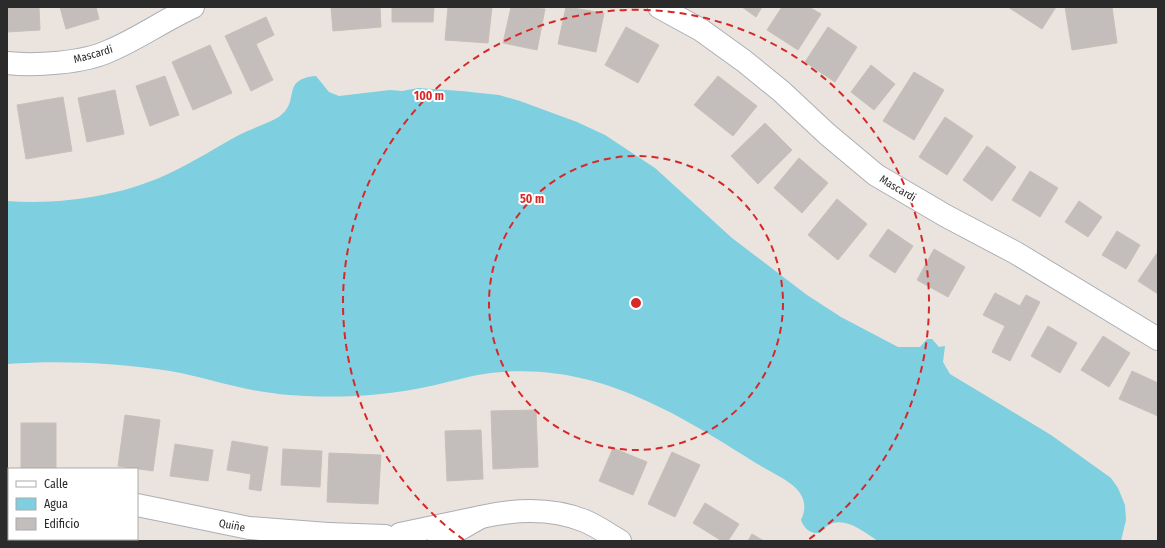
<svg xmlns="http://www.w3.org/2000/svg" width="1165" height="548" viewBox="0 0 1165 548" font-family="'Fira Sans Condensed',sans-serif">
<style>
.water{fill:#7ecfe0}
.building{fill:#c3bebb;stroke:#c6c0b8}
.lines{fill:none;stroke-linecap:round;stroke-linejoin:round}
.minor-casing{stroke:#abaeb5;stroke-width:24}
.minor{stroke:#fff;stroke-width:22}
.ring{fill:none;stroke:#d62828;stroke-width:2;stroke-dasharray:7 5}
.labels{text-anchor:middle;stroke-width:4;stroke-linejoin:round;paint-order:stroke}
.street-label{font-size:11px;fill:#2b2b2b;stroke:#fff}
.centre{fill:#d62828;stroke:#fff;stroke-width:2}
.ring-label{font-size:12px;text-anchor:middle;font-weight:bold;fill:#d62828;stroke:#fff;stroke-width:4;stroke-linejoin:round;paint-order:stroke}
</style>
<rect width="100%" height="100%" fill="#ebe4de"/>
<path class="water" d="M316,76L329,92L339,96L390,90L402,91L418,88L461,91L499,95L520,101L577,122L605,135L655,168L732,238L807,295L841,317L898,347H920L927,339H932L939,347L945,346L943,362L950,374L1051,435L1111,478L1118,488L1125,505L1126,520L1121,541H878C860,529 837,510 820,533C811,534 804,529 801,520C815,490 782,479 761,466C681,416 601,364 502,372C478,373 454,381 431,386C390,395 347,398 306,396C295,395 283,395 272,393C237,389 204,377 170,371C116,363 62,360 7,364V201C62,205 123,196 172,172C195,161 217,147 239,135C250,129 270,123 280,116C301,101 280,79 316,76Z"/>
<g class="building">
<path d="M7,7H39L40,30L7,32Z"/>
<path d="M60,7H96L99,19L66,29Z"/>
<path d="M331,7H380L381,27L333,31Z"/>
<path d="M392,7H434L433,22H392Z"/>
<path d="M448,7H492L488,43L445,40Z"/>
<path d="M511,7L545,9L537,50L503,43Z"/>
<path d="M566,7L604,13L596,52L558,44Z"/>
<path d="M742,7H762L756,17Z"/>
<path d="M782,7H809L821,14L798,50L767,30Z"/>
<path d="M1008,7H1056L1042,29Z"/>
<path d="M1065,7H1112L1117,43L1072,50Z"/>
<path d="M266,17L274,35L256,44L273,80L251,91L225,36Z"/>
<path d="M626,27L659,45L638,83L605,65Z"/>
<path d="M828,27L857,47L835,82L805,62Z"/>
<path d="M210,45L232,93L193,110L172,62Z"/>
<path d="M871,65L895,84L874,110L851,92Z"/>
<path d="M914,72L944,90L914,140L883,121Z"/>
<path d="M165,76L179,115L150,126L136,86Z"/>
<path d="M718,76L757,106L733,136L694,105Z"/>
<path d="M115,90L124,134L87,142L78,98Z"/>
<path d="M63,97L72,151L26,159L17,105Z"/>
<path d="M945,117L973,136L947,175L919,157Z"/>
<path d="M765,123L792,150L758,184L731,156Z"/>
<path d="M987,146L1016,167L992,201L963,180Z"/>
<path d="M799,158L828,183L802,213L774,188Z"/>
<path d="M1030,171L1058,188L1040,217L1012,200Z"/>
<path d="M837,199L867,224L838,260L808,235Z"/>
<path d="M1079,201L1102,217L1088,237L1065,222Z"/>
<path d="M888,229L913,246L895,273L869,256Z"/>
<path d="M1117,231L1140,245L1126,269L1102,255Z"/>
<path d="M934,249L965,267L948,297L917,280Z"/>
<path d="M1157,253L1158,254V294L1138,281Z"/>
<path d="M995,293L1020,306L1026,295L1040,302L1010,361L992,352L1005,326L983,315Z"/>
<path d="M1048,326L1077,343L1060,373L1031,356Z"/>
<path d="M1103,336L1130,353L1109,387L1081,370Z"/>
<path d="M1132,371L1158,383V416L1119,399Z"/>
<path d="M536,410L538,467L493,469L491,411Z"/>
<path d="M125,415L160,420L153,471L118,466Z"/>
<rect x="21" y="423" width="35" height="46"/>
<path d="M481,430L483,479L447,481L445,431Z"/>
<path d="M232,441L268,447L261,491L249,489L251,474L227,470Z"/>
<path d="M175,444L213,450L208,481L170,476Z"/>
<path d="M613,448L647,462L633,495L599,481Z"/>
<path d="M283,449L322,451L320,487L281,485Z"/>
<path d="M672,452L700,465L675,517L648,504Z"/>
<path d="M329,453L381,455L378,504L327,502Z"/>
<path d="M705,503L739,524L728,541H722L693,523Z"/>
<path d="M752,534L764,541H748Z"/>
<path d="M56,539H65L86,541H55Z"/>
</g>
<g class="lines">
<g class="minor-casing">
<g id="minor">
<path d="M659,7L701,30L744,61L781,91L827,134L876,175L946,216L1016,253L1158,339"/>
<path d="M7,63C35,66 84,63 109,51C138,39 164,20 193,7"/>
<path d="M7,503L9,502"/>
<path d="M137,505L249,528L328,534"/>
<path d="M481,517C516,509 551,507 585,521C597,526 608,534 620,541"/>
<path d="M400,534L481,517L439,541"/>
<path d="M345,541L328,534L385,536"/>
</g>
</g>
<use href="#minor" class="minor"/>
</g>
<g class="ring">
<circle cx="636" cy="303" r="147"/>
<path d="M464 540A293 293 0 1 1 808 540"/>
</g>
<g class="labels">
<g class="street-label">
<text transform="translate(93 54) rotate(-16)" y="4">Mascardi</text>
<text transform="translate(898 188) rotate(31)" y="4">Mascardi</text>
<text transform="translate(232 525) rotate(11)" y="4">Quiñe</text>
</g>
</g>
<circle cx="636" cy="303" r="6" class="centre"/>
<g class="ring-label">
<text x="429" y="100">100 m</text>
<text x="532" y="203">50 m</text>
</g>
<rect width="1165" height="548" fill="none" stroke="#2b2b2b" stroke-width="16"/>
<rect x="8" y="468" width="130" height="72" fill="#ffffff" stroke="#aaaaaa"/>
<rect x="16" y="481" width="20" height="6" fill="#ffffff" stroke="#aaaaaa"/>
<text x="44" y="488" font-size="12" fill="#2b2b2b">Calle</text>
<rect x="16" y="498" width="20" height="12" fill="#7ecfe0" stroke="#aaaaaa"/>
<text x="44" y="508" font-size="12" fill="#2b2b2b">Agua</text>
<rect x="16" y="518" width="20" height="12" fill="#c3bebb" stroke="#aaaaaa"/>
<text x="44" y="528" font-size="12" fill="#2b2b2b">Edificio</text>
</svg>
